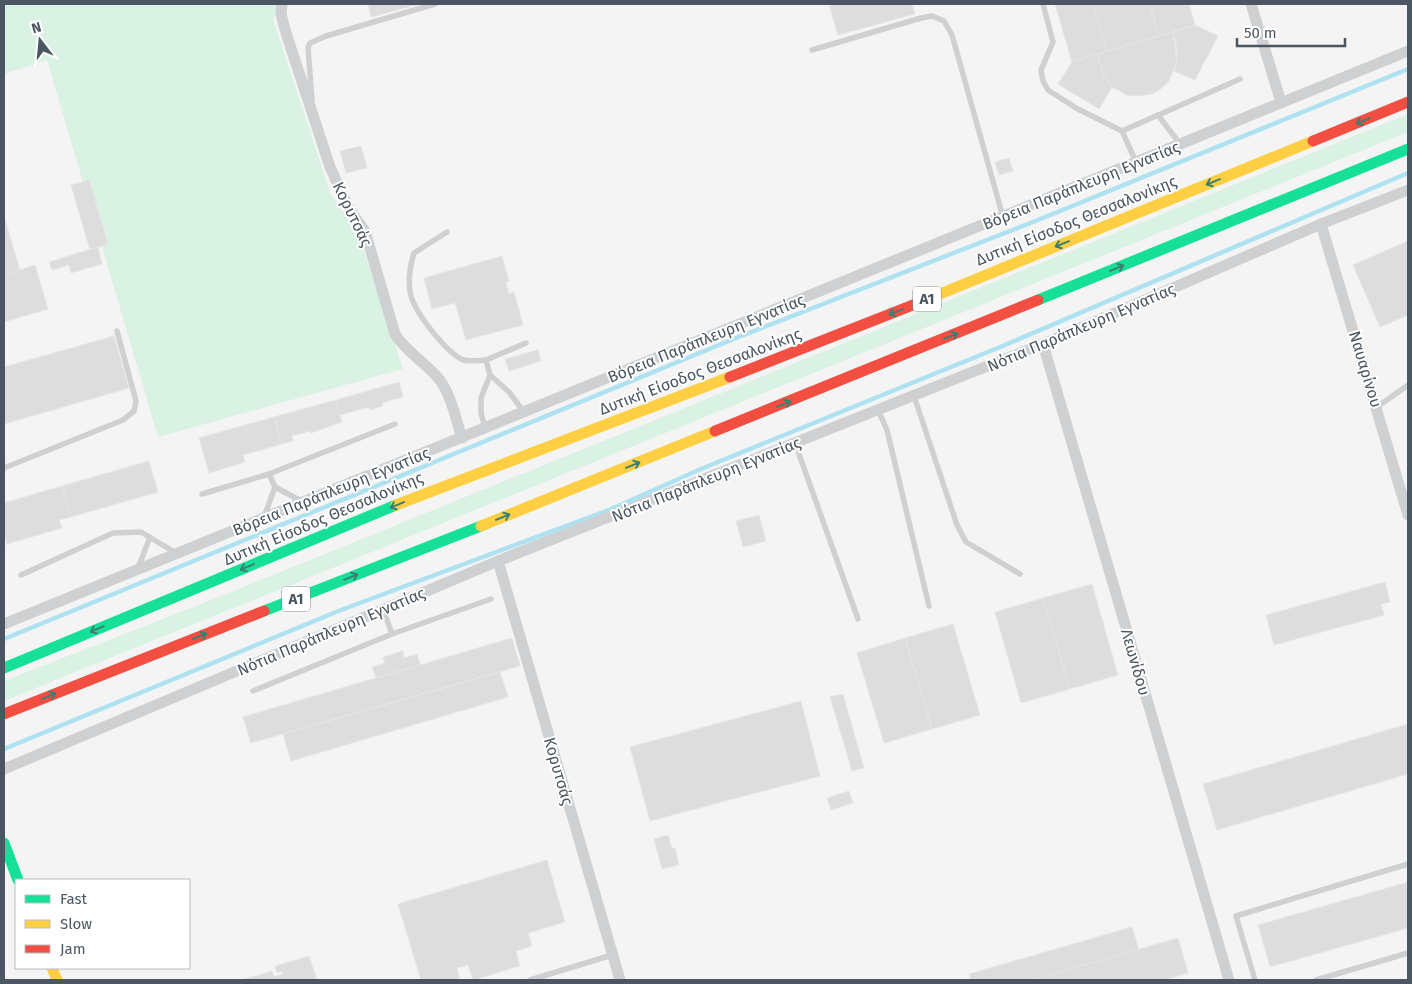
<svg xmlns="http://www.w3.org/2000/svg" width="1412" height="984" viewBox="0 0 1412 984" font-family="'Fira Sans',sans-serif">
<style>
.green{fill:#d9f2e3}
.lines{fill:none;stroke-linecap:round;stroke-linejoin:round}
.stream{stroke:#aee2f0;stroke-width:4.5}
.building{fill:#ddddde;stroke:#e5e6e7}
.lane{stroke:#ced0d2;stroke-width:5.5}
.street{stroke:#ced0d2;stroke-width:11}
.fast{stroke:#16e098;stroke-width:11}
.slow{stroke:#ffcf43;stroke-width:11}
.jam{stroke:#f24e42;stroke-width:11}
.oneway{stroke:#3a7f72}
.labels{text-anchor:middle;stroke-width:4;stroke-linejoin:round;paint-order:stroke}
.shield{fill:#fff;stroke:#808990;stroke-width:1}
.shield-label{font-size:15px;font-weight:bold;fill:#4a5661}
.street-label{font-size:16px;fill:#4a5661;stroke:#fff}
</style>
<rect width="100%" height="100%" fill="#f4f4f4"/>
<g class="green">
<path d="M4,4H279L273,19L331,195L359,236L403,369L158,437L47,60L4,74Z"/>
<path d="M1408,114V132L4,701V681L224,595Z"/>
</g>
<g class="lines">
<g class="stream">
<path d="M4,639L736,338L1038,220L1408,69"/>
<path d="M4,749L341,610L609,510L701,469L1005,345L1408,173"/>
</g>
</g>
<g class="building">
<path d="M368,4H420L371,17Z"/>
<path d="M829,4H912L915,14L838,35Z"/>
<path d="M1055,4H1093L1107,51L1072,62Z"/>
<path d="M1093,4H1150L1159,36L1107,51Z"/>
<path d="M1150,4H1189L1195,25L1159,36Z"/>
<path d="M1195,25L1218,36L1195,80L1174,71L1177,61V49L1173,32Z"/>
<path d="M1173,32L1177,61L1169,81L1162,88L1152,94L1137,96L1127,95L1112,87L1104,76L1097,54Z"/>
<path d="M1097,54L1104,76L1112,87L1099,109L1058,84L1072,62Z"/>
<path d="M361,146L367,168L346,173L340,151Z"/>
<path d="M1009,158L1013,171L999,175L995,162Z"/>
<path d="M89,180L108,244L90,250L71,185Z"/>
<path d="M4,216L10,237L4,239Z"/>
<path d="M10,237L20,270L4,275V239Z"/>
<path d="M1408,241V315L1380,327L1353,265Z"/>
<path d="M98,247L102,264L71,273L69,265L52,270L49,262Z"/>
<path d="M502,256L509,281L506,282L509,294L514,292L523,325L466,340L455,303L432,309L424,278Z"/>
<path d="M35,265L48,309L4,322V275Z"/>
<path d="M114,336L129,388L4,424V367Z"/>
<path d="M538,350L541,361L509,371L505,359Z"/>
<path d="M399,382L403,397L382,403L383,406L370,410L369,407L340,415L336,400Z"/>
<path d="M336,400L342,422L311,433L310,431L292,436L293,441L282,444L274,417Z"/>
<path d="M274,417L282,444L243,455L245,462L209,473L199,438Z"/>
<path d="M149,461L158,492L71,517L62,486Z"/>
<path d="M62,486L71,517L59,520L62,528L7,544L4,534V503Z"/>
<path d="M759,515L766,541L743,547L736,521Z"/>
<path d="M1385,582L1390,602L1381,604L1384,615L1274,645L1266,615Z"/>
<path d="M1092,584L1118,675L1070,689L1043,598Z"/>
<path d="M1043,598L1070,689L1021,703L995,612Z"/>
<path d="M953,624L980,715L932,729L905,638Z"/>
<path d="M512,638L520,666L251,743L243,717Z"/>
<path d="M905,638L932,729L884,743L857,653Z"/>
<path d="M403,651L404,658L417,654L420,665L376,678L372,667L385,663L383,657Z"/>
<path d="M500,672L508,697L291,761L283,734Z"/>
<path d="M843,694L864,768L852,771L830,697Z"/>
<path d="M801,701L820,776L650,821L630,747Z"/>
<path d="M1408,724V774L1217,830L1203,784Z"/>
<path d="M849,791L853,803L831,810L827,798Z"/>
<path d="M668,835L672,849L675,848L679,865L662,869L654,839Z"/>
<path d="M547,860L565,922L528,933L532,946L516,951L520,966L473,980L468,965L457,968L460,980H421L398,904Z"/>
<path d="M1408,882V928L1270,967L1258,925Z"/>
<path d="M1132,927L1139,950L1032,980H971L969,974Z"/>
<path d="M1178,938L1188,973L1164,980H1032Z"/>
<path d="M309,956L317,980H242L272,971L274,977L283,974L282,971L277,973L275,966Z"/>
</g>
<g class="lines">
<g class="lane">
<path d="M1043,4L1053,42L1041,70L1043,81L1048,90L1076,108L1122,131L1136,162"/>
<path d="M812,50L921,18L932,16L944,21L952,35L1003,217"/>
<path d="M312,100L308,48L310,43L326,36L435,4"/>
<path d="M1158,115L1180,144"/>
<path d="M1122,131L1240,79"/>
<path d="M447,232L414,253C410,266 408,278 410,291C412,310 446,352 463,360C470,362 480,360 486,360L490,375L481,398V413L485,428"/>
<path d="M486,360L526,343"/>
<path d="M490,375L509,392L524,412"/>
<path d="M914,396L957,525L966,542L1020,574"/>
<path d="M1377,407L1408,385"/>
<path d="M878,410L887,430L929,606"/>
<path d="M795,443L858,619"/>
<path d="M4,468L123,420L134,411L136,401L117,331"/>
<path d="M275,487L269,474L395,424"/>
<path d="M202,494L269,474"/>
<path d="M264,517L275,487L303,502"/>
<path d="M138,568L150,537"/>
<path d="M21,575L113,533L141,532L176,553"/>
<path d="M383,609L392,634"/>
<path d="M253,691L392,634L491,599"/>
<path d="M530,980L612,955"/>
<path d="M1255,980L1236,916L1408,864"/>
<path d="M1316,980L1408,953"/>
</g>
<g class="street">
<path d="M282,4L281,14L286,33L330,167L349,209L365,231L395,334C405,351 426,363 439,379C451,394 456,420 462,438"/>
<path d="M1251,4L1281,102"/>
<path d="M1321,224L1408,515"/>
<path d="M1043,344L1229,980"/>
<path d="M498,561L620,980"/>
<path d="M4,624L1408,51"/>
<path d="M4,769L498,561L1043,344L1321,224L1408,190"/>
</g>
<g class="fast">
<path d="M1038,300L1408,149"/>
<path d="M264,611L481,526"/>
<path d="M4,668L396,505"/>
<path d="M4,843L18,880"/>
</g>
<g class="slow">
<path d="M918,303L1313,141"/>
<path d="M396,505L730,377"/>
<path d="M481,526L715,431"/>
<path d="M52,968L57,980"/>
</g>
<g class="jam">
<path d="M1313,141L1408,102"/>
<path d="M730,377L918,303"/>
<path d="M715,431L1038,300"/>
<path d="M4,714L264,611"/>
</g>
</g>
<defs><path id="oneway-shaft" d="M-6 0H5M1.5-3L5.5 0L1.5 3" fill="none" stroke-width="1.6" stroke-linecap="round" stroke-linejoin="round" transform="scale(1.25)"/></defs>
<g class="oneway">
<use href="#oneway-shaft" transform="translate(1363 121) rotate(158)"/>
<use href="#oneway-shaft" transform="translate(1213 182) rotate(158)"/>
<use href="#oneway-shaft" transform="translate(1062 244) rotate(158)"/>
<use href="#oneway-shaft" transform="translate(1117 268) rotate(-22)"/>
<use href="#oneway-shaft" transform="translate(896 312) rotate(158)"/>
<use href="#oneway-shaft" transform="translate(951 336) rotate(-22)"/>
<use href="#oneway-shaft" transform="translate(784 404) rotate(-22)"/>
<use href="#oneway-shaft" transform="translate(633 465) rotate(-22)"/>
<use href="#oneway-shaft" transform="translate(397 505) rotate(157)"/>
<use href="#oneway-shaft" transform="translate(503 517) rotate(-22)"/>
<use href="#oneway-shaft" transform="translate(247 567) rotate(157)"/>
<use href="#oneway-shaft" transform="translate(351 577) rotate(-22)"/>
<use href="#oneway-shaft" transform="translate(97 629) rotate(157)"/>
<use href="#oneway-shaft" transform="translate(200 636) rotate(-22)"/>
<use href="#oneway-shaft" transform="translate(49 696) rotate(-22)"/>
</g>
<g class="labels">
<g class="shield">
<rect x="913" y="286.5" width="28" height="25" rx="4"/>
<rect x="282" y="586.5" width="28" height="25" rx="4"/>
</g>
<g class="shield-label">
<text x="927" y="304">Α1</text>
<text x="296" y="604">Α1</text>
</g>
<g class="street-label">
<text transform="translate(1081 185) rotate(-22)" y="6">Βόρεια Παράπλευρη Εγνατίας</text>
<text transform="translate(353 214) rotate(64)" y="6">Κορυτσάς</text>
<text transform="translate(1076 220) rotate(-22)" y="6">Δυτική Είσοδος Θεσσαλονίκης</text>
<text transform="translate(1081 327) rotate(-23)" y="6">Νότια Παράπλευρη Εγνατίας</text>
<text transform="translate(706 338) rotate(-22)" y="6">Βόρεια Παράπλευρη Εγνατίας</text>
<text transform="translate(1366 369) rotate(73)" y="6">Ναυαρίνου</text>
<text transform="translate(700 371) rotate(-21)" y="6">Δυτική Είσοδος Θεσσαλονίκης</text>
<text transform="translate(706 479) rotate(-22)" y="6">Νότια Παράπλευρη Εγνατίας</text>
<text transform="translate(331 491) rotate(-22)" y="6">Βόρεια Παράπλευρη Εγνατίας</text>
<text transform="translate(323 518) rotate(-23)" y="6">Δυτική Είσοδος Θεσσαλονίκης</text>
<text transform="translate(331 631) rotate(-23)" y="6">Νότια Παράπλευρη Εγνατίας</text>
<text transform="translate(1136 662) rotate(74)" y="6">Λεωνίδου</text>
<text transform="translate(559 771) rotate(74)" y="6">Κορυτσάς</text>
</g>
</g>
<rect width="1412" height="984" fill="none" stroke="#4a5661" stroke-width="10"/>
<rect x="15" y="879" width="175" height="90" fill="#ffffff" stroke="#b7bbc0"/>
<rect x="25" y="895" width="25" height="8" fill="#16e098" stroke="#b7bbc0"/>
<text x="60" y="904" font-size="15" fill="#4a5661">Fast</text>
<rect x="25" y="920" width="25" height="8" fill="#ffcf43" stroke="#b7bbc0"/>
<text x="60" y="929" font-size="15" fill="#4a5661">Slow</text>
<rect x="25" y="945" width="25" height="8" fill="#f24e42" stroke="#b7bbc0"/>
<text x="60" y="954" font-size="15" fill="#4a5661">Jam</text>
<g transform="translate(40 40) rotate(344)" stroke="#ffffff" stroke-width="4" paint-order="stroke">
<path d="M0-4L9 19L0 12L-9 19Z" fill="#4a5661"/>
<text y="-8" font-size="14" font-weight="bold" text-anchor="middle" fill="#4a5661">N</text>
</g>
<path d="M1237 38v8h108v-8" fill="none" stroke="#4a5661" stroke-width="2.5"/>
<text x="1244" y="38" font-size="15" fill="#4a5661" stroke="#ffffff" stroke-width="4" paint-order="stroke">50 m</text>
</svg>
